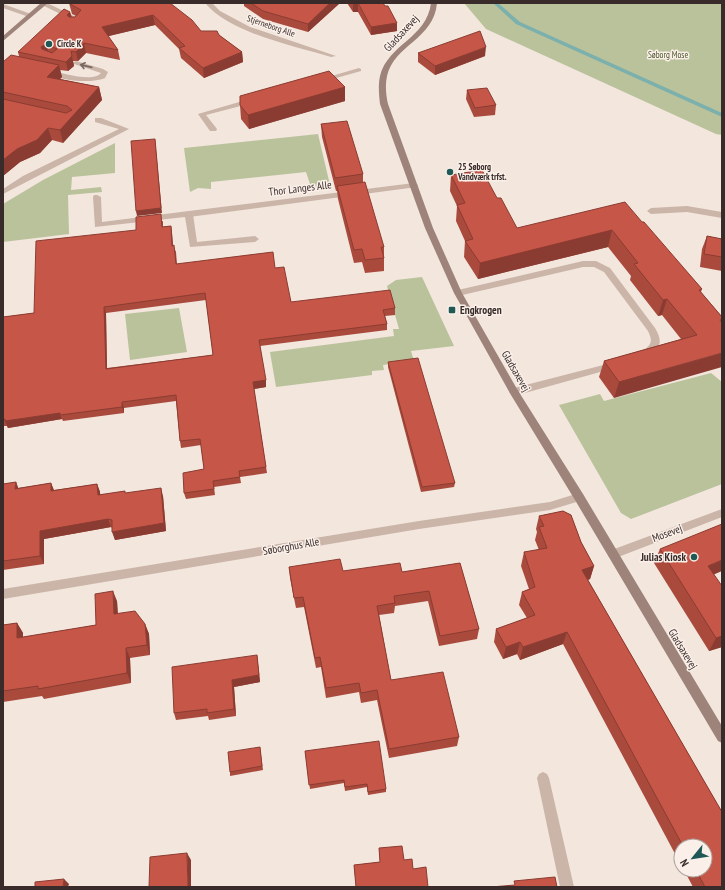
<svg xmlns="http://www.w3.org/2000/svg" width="725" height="890" viewBox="0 0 725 890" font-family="'PT Sans Narrow',sans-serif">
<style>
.green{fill:#bac29c}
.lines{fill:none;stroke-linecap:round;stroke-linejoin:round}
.stream{fill:#7bb0ac;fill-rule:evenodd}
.lane{fill:#cbb4a8;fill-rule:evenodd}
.street{fill:#cbb4a8;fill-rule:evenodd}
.secondary{fill:#9e837a;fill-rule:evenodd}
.wall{fill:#aa4a3d;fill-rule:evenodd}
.shaded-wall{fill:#8b3c32}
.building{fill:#c65647;stroke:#8b3c32;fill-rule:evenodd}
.oneway{stroke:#7a6962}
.poi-dot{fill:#1e5956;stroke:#faf0e9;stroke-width:1.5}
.labels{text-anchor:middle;stroke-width:3;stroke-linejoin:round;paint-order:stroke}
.far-street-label{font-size:9px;fill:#382b29;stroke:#faf0e9}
.far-poi-label{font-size:9px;font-weight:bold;fill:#382b29;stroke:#faf0e9;text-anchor:start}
.far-park-label{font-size:9px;fill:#4c562c;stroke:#faf0e9}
.street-label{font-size:11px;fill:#382b29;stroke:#faf0e9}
.poi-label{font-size:11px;font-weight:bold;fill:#382b29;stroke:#faf0e9;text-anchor:start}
</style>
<rect width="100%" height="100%" fill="#f2e6dd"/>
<g class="green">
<path d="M464,3H722V135L716,134L486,29Z"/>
<path d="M318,134L330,185L311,187L306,172L211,182V189L198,188L190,192L184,148Z"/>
<path d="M115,143V173L72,177L71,190L101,187L102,192L68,195L69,234L3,242V204L43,180Z"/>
<path d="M422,277L454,346L411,351L414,361L383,365L384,370L372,371V375L276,387L270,352L394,336L393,329H399L387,286L396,280Z"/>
<path d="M179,308L187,352L130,360L125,314Z"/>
<path d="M711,373L722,382V484L631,519L621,513L559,405L600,394L604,401Z"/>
</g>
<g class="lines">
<path class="stream" d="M493,3H498L520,22L722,113V117L516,24Z"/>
<g class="lane">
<path d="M41,3H47L82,20L76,26H72L71,25L75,21L42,5Z"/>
<path d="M76,61L103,69L108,72L105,78C91,84 58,81 47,72L50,70C62,73 93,83 101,73L74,64L73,63Z"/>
<path d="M359,68L361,69V71L322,82L318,80Z"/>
<path d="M253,98L257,100L256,102L206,115L217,129L216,131H210L198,114Z"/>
<path d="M95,118H101L129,129L3,194V189L23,176L119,129L95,122Z"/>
<path d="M94,195H97L101,197L102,222L189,211L193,214L197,242L255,236L259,239L255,242L190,247L185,217L95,227L93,197Z"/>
<path d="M583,261H596L610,268L655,328C663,342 661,347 648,357H642L640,355C648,344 655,346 648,331L604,272L594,267H583L458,296L454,293L458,290Z"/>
<path d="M615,362L618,363L620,365L618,367L514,396L509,392L514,388Z"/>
<path d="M543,772L547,774L549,778L574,887H560L537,778L539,774Z"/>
</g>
<g class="street">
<path d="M205,3H212L220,11L250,27L336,56L331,57C294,46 230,33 205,3Z"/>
<path d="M3,4L31,14L32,15L29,17L3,8Z"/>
<path d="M414,183L418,185L417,187L189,217L185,214L189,211Z"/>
<path d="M687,206L722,212V218L687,212L651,214L647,211L651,208Z"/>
<path d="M579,493L583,494L584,497L583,500L550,510L419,529L3,599V589L419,521L550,502Z"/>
<path d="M722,509V517L613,559L609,557L608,554L609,551Z"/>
</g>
<g class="secondary">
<path d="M41,3H48L3,41V36Z"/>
<path d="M431,3H437C434,39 394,45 387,76C385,85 386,95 388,104L433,228L462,293L517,389L583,494L722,726V743L718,741L575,500L511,395L454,293L425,228L380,104C379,95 378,85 380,76C388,44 427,38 431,3Z"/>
</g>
</g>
<g class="wall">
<path d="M69,3H170L201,31L219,35L242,52L243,62L204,78L181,58L179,49L155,25L108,36L118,50L120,60L86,53L78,61H73L74,66L68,71L60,70L62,77L60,79L99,87L102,100L63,143L52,140L40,153L20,162L3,176V62L19,56L18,52L70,12L72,17H75L76,16L72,14Z"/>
<path d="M244,3H340L308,32L263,19L244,6Z"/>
<path d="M347,3H383L397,31L371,35L358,12H353Z"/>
<path d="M418,53L485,56L435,75L418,62Z"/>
<path d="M345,87V101L249,129L241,119L240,105Z"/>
<path d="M467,90L496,105L495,115L474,117L466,99Z"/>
<path d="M321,124L363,174V183L384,247V271L365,273L362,262L354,263L338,199L337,191H336L322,137Z"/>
<path d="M451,175L497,198L517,228L642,222L702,289L701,292L722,317L614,398L599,377L604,361L681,339L662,315L658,316L630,280L631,276L608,247L478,279L464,257L465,241L456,221L457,206L450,191Z"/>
<path d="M163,221V227L171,226L172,233L173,245L176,252L177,264L275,268L291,302L395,308V315L385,316L387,324V330L260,346L266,387L254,389L267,473L240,477L241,483L214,487L215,495L186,499L184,493L204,469L201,445L181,448L180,441L176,401L124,408V413L63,421L62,419L8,428L7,426H3V317L34,313L136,230ZM206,300L213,355L107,368L106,313Z"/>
<path d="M707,236L722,239V271L700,267L702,249Z"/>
<path d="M388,362L455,483L454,487L421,492L388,367Z"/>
<path d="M16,482L18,488L51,483L54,490L97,484L100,492V495L125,491V493L163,496L166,531L115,540L112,528L111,527L44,539V564L3,570V484Z"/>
<path d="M563,511L571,515L581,542L594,566L590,579L588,580L722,812V887H693L684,870H705V846H681V865L563,644L520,660L517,654L503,659L494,642L496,629L527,618L519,605L522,592L529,589L521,566L524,552L539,550L535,540L537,532L536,529L539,516Z"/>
<path d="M660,549L714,574L722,647L709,651L654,563Z"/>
<path d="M460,563L479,629L477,639L439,646L428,601L395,606L394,613L379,615L391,680L459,737L457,746L389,758L377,700L361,703L359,692L326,698L321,667L316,668L304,607L296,608L290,578L289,567L343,571L402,572Z"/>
<path d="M117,601L118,614L145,624L149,634L150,655L130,658L131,683L44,699L42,696L3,702V625L17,623L23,633V637L96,625Z"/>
<path d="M257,655L260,682L234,687L236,716L209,720L208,716L176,720L174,713Z"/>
<path d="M260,747L263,770L230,776V772Z"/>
<path d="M305,751L386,789V792L368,795L367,787L345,791L344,783L310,789Z"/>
<path d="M379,848L404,860L413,869L428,887H356L354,865L380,862Z"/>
</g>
<g class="shaded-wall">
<path d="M330,3H340L308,32V24Z"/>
<path d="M358,3V12H353V4Z"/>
<path d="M70,12L72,21L67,15Z"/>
<path d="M153,15L155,25L105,37L102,27Z"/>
<path d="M397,23V31L371,35V27Z"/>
<path d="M84,43L86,53L78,61L76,52Z"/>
<path d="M46,44L49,54L44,57L41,47Z"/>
<path d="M486,47L485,56L435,75V66Z"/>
<path d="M71,51L74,66L68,71L66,62Z"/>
<path d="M242,52L243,62L204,78L203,68Z"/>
<path d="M59,65L62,77L50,89L47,77Z"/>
<path d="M99,87L102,100L63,143L60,130Z"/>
<path d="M345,87V101L249,129L248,115Z"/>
<path d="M48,128L52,140L40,153L20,162L3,176V160L17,149Z"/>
<path d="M155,139L162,213L137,216L136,211Z"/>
<path d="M171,226L172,233L173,252L172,246Z"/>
<path d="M612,230L608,247L478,279L480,263Z"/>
<path d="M667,299L662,315L658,316L663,300Z"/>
<path d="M104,307L106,313L107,375L106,369Z"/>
<path d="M722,353V367L614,398L619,382Z"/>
<path d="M266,380V387L254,389L253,382Z"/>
<path d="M122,402L124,408V413L122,407Z"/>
<path d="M60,413V415L62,419L8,428L5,421Z"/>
<path d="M16,482L19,490L15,489Z"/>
<path d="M51,483L54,491H51Z"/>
<path d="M97,484L100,492L101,503L98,495Z"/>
<path d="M161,488L163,496L166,531L115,540L112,532Z"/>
<path d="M108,519L111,527L44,539V564L40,556V531Z"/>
<path d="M722,560V571L701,580L708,566Z"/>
<path d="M594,566L590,579L578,583L582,570Z"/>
<path d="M113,591L117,601L118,625L114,614Z"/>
<path d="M17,623L23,633L22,648L17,638Z"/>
<path d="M145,624L149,634L150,655L147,645Z"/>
<path d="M567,632L563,644L520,660L523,647Z"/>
<path d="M722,636V647L709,651L716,638Z"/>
<path d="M520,642L517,654L503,659L506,647Z"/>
<path d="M126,648L130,658L131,683L127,673Z"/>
<path d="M257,655L260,682L234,687L236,716L234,709L232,680Z"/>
<path d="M187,853L191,860V887H188Z"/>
<path d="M64,879L69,884L68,887H63Z"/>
</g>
<g class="building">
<path d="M71,3H170L192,20L201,31H217L219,35L242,52L203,68L179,48L185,46L153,15L102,27L118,50L84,43L76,52L71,51L72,56L66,62L18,52L64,9L70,12L67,15L69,17H75L81,10L70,4ZM46,44L57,49L52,53L42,49L41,47Z"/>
<path d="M251,3H330L308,24L263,11Z"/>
<path d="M352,3H383L385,6H388L397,23L371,27L358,3L353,4Z"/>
<path d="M480,31L486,47L435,66L418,53Z"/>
<path d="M11,55L59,65L47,77L99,87L60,130L48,128L37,140L17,149L3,160V99L66,113L72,110L67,106L3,92V62Z"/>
<path d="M329,71L345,87L248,115L240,105V96Z"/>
<path d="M487,88L496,105L475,108L467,90Z"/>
<path d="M347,121L363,174L335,178L321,124Z"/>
<path d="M155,139L161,208L136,211L131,141Z"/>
<path d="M482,170L497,198H501L517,228L625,202L642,222H644L702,289L699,290L722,317V319L720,320L722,323V353L619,382L604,361L697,335L667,299L663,300L634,264L638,263L612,230L480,263L465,241L473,239L457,205L465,203L451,175Z"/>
<path d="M365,182L384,247H381L384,258L365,260L362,249L354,250L337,186Z"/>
<path d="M161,214L162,227L171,226L172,246L174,245L176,264L273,252L275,268L284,267L291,302L390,290L395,308L383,310L387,324L259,340L266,380L253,382L266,467L239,471L240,477L213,481L214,489L184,493L183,473L204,469L200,439L180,441L176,395L122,402V407L60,415V413L5,421V419L3,420V317L34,313L36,241L136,230V217ZM205,293L213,355L106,369L104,307Z"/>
<path d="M707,236L722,239V257L704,254Z"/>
<path d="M418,358L455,483L422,487L388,362Z"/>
<path d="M16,482L15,489L51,483V491L97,484L98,495L125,491V493L161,488L164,523L112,532V520L108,519L40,531V556L3,561V484Z"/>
<path d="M563,511L571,515L581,542L594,566L582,570L722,812V887H705L696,870H705V846H683L567,632L523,647L520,642L506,647L496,629L535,615L522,592L535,587L524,552L547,548L539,527L544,526L539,516Z"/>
<path d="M722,524V560L708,566L722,586V636L716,638L660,549Z"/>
<path d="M340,559L343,571L400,563L402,572L460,563L479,629L440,636L429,591L394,596L395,603L377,606L391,680L443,672L459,737L389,749L377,690L361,693L359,683L326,688L320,657L315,658L303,597L294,598L289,567Z"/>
<path d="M113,591L114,614L135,611L145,624L147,645L126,648L127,673L38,689V686L3,691V625L17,623V638L96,625L95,594Z"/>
<path d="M257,655L259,675L232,680L234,709L207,713V709L174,713L172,667Z"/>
<path d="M379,741L386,789L368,792L367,784L345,787L344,780L309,785L305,751Z"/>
<path d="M260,747L262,766L230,772L228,752Z"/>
<path d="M402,846L404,860L412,859L413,869L426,867L428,887H356L354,865L380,862L379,848Z"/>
<path d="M187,853L188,887H149L150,857Z"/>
<path d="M555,877L557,887H491L515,885L514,881Z"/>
<path d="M64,879L63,887H35V882Z"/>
</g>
<defs><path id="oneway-shaft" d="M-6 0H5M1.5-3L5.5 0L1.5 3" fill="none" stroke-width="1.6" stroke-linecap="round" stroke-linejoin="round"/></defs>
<use class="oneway" href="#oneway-shaft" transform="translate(86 66) rotate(-167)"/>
<g class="poi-dot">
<circle cx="49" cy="44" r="4"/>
<circle cx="450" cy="172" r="4"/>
<rect x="448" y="306" width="8" height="8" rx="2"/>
<circle cx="694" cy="557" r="4"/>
</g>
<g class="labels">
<g class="far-street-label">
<text transform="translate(271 26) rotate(19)" y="3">Stjerneborg Alle</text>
</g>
<g class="far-poi-label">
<text x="57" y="47">Circle K</text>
<text x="458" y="170">25 Søborg<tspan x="458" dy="10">Vandværk trfst.</tspan></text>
</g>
<g class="far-park-label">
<text x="668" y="58">Søborg Mose</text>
</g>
<g class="street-label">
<text transform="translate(401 33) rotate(-47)" y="4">Gladsaxevej</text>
<text transform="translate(300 188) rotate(-7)" y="4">Thor Langes Alle</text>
<text transform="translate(516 371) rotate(60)" y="4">Gladsaxevej</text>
<text transform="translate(667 533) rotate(-21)" y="4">Mosevej</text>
<text transform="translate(291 546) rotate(-10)" y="4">Søborghus Alle</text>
<text transform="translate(683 649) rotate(59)" y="4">Gladsaxevej</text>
</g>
<g class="poi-label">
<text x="460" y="314">Engkrogen</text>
<text x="686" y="561" text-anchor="end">Julias Kiosk</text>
</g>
</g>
<rect width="725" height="890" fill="none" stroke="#382b29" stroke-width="8"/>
<g transform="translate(693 858) rotate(240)"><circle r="19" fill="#faf0e9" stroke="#aca19c"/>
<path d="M0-3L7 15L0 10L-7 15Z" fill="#1e5956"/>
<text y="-6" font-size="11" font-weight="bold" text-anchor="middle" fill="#382b29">N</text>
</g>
</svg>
